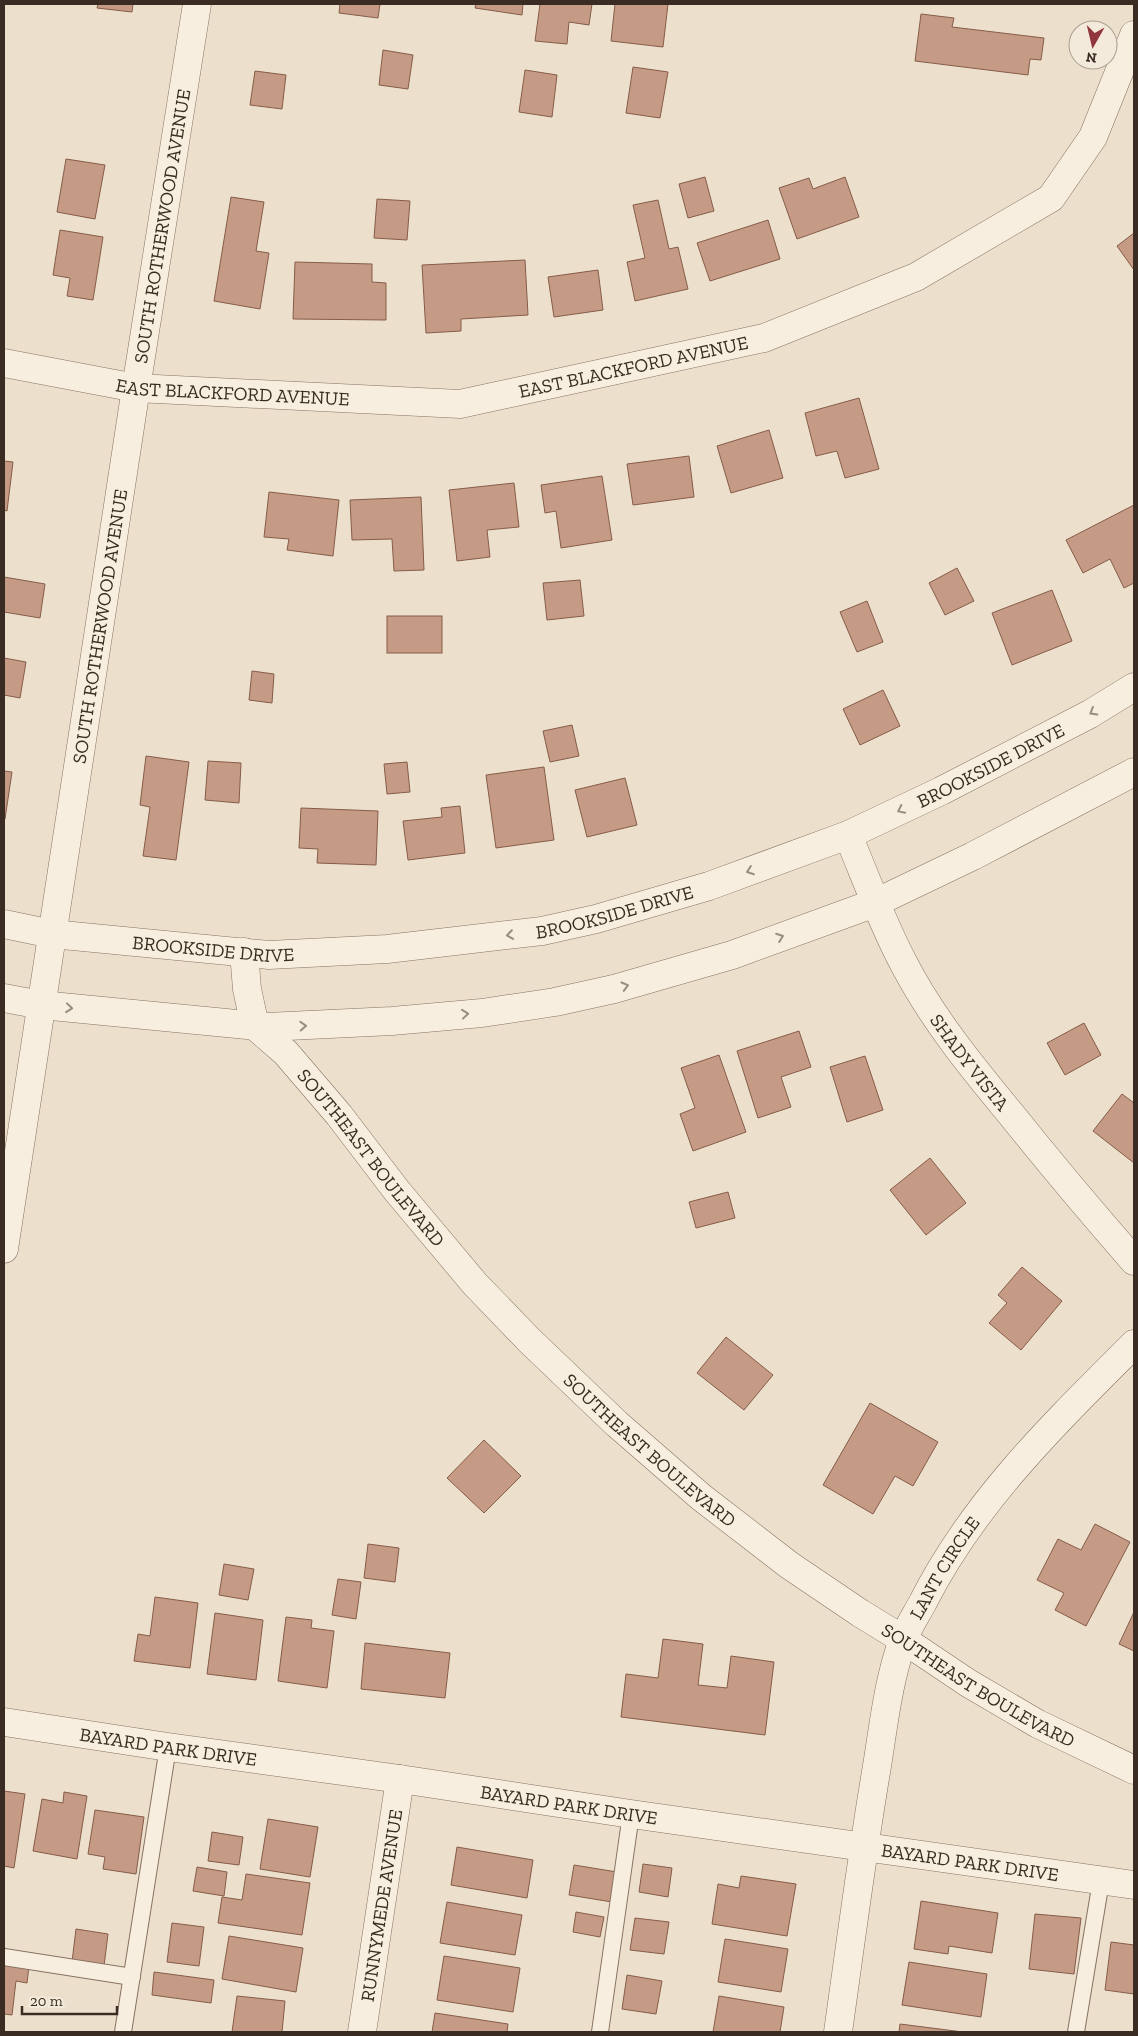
<svg xmlns="http://www.w3.org/2000/svg" width="1138" height="2036" viewBox="0 0 1138 2036" font-family="'Zilla Slab',serif">
<style>
.building{fill:#c69b85;stroke:#855c49}
.lines{fill:none;stroke-linecap:round;stroke-linejoin:round}
.service-casing{stroke:#887261;stroke-width:18}
.minor-casing{stroke:#887261;stroke-width:29}
.service{stroke:#f7eedf;stroke-width:16}
.minor{stroke:#f7eedf;stroke-width:28}
.oneway{stroke:#988d81}
.labels{text-anchor:middle;stroke-width:4;stroke-linejoin:round;paint-order:stroke}
.street-label{font-size:19px;fill:#3a2c23;stroke:#f4eadb}
</style>
<rect width="100%" height="100%" fill="#ece0cc"/>
<g class="building">
<path d="M98,4H133L132,12L97,8Z"/>
<path d="M340,4H380L378,18L339,13Z"/>
<path d="M476,4H523L522,15L475,8Z"/>
<path d="M540,4H592L589,25L569,22L567,44L535,41Z"/>
<path d="M615,4H668L663,47L611,41Z"/>
<path d="M921,14L954,18L952,27L1044,38L1041,60L1030,59L1028,75L915,61Z"/>
<path d="M383,50L413,55L408,89L379,85Z"/>
<path d="M633,67L668,72L660,118L626,113Z"/>
<path d="M525,70L557,75L552,117L519,112Z"/>
<path d="M255,71L286,75L282,109L250,105Z"/>
<path d="M66,159L105,165L95,219L57,212Z"/>
<path d="M705,177L714,211L688,218L679,184Z"/>
<path d="M845,177L859,217L797,239L779,188L809,178L813,189Z"/>
<path d="M231,197L264,202L256,251L269,253L260,309L214,301Z"/>
<path d="M377,199L410,201L407,240L374,238Z"/>
<path d="M658,200L669,249L678,247L688,289L635,301L627,262L645,258L633,205Z"/>
<path d="M768,220L780,259L710,281L697,243Z"/>
<path d="M60,230L103,237L93,300L67,296L70,278L53,275Z"/>
<path d="M1134,233V270L1117,246Z"/>
<path d="M525,260L528,315L461,319V331L426,333L422,265Z"/>
<path d="M295,262L372,264V282L386,283V320L293,319Z"/>
<path d="M598,270L603,310L554,317L548,277Z"/>
<path d="M859,398L879,469L845,478L837,451L816,456L805,413Z"/>
<path d="M769,430L783,478L731,493L717,446Z"/>
<path d="M689,456L694,497L633,505L627,464Z"/>
<path d="M4,461L13,462L7,511L4,510Z"/>
<path d="M602,476L612,540L561,548L556,511L545,513L541,485Z"/>
<path d="M514,483L519,527L487,530L490,557L457,561L449,490Z"/>
<path d="M269,492L339,500L333,556L287,550L289,539L264,537Z"/>
<path d="M421,497L424,570L394,571L392,539L352,540L350,500Z"/>
<path d="M1134,505V583L1124,588L1110,559L1083,573L1066,540Z"/>
<path d="M957,568L974,601L945,615L929,583Z"/>
<path d="M4,577L45,584L40,618L4,612Z"/>
<path d="M580,580L584,616L547,620L543,583Z"/>
<path d="M1052,590L1072,641L1012,665L992,613Z"/>
<path d="M867,601L883,642L857,652L840,612Z"/>
<rect x="387" y="616" width="55" height="37"/>
<path d="M4,658L26,662L20,698L4,695Z"/>
<path d="M252,671L274,674L272,703L249,700Z"/>
<path d="M883,690L900,726L860,745L843,709Z"/>
<path d="M572,725L579,756L550,762L543,731Z"/>
<path d="M146,756L189,762L176,860L143,856L150,807L140,805Z"/>
<path d="M208,761L241,763L239,803L205,800Z"/>
<path d="M407,762L410,792L387,794L384,764Z"/>
<path d="M544,767L554,840L496,848L486,775Z"/>
<path d="M4,771L12,772L5,819L4,818Z"/>
<path d="M625,778L637,825L587,837L575,790Z"/>
<path d="M460,806L465,853L408,860L403,821L442,817L441,808Z"/>
<path d="M301,808L378,811L376,865L317,863L318,849L299,848Z"/>
<path d="M1084,1023L1101,1055L1065,1075L1047,1043Z"/>
<path d="M799,1031L811,1067L781,1077L791,1107L758,1118L737,1051Z"/>
<path d="M719,1055L746,1132L693,1151L680,1114L695,1108L681,1068Z"/>
<path d="M865,1056L883,1110L847,1122L830,1067Z"/>
<path d="M1122,1094L1134,1103V1163L1093,1131Z"/>
<path d="M930,1158L966,1203L926,1235L890,1190Z"/>
<path d="M728,1192L735,1218L696,1228L689,1202Z"/>
<path d="M1022,1267L1062,1301L1021,1350L989,1323L1007,1303L998,1295Z"/>
<path d="M726,1337L773,1375L744,1410L697,1373Z"/>
<path d="M870,1403L938,1442L913,1486L895,1476L873,1514L823,1485Z"/>
<path d="M484,1440L521,1476L484,1513L447,1478Z"/>
<path d="M1095,1524L1130,1542L1086,1626L1055,1610L1064,1593L1037,1580L1058,1539L1081,1550Z"/>
<path d="M368,1544L399,1548L395,1582L364,1578Z"/>
<path d="M224,1564L254,1569L248,1600L219,1595Z"/>
<path d="M338,1579L361,1582L356,1619L332,1615Z"/>
<path d="M155,1597L198,1603L190,1668L134,1661L138,1634L150,1636Z"/>
<path d="M1134,1612V1651L1119,1644Z"/>
<path d="M215,1613L263,1620L256,1680L207,1674Z"/>
<path d="M286,1617L312,1620L311,1628L334,1631L327,1688L278,1681Z"/>
<path d="M663,1639L703,1644L698,1685L727,1688L731,1656L774,1662L765,1735L621,1717L626,1674L658,1678Z"/>
<path d="M365,1643L450,1653L445,1698L361,1689Z"/>
<path d="M4,1791L25,1794L14,1868L4,1866Z"/>
<path d="M64,1792L87,1796L77,1859L33,1851L42,1799L63,1803Z"/>
<path d="M95,1810L144,1817L136,1874L103,1869L105,1857L88,1854Z"/>
<path d="M268,1819L318,1827L310,1877L260,1869Z"/>
<path d="M212,1832L243,1837L239,1865L208,1861Z"/>
<path d="M457,1847L533,1860L527,1898L451,1885Z"/>
<path d="M643,1864L672,1868L668,1897L639,1892Z"/>
<path d="M574,1865L617,1872L612,1902L569,1895Z"/>
<path d="M197,1867L227,1872L224,1896L193,1891Z"/>
<path d="M246,1874L310,1883L302,1935L218,1923L222,1897L242,1900Z"/>
<path d="M741,1876L796,1884L787,1936L712,1924L718,1884L739,1888Z"/>
<path d="M921,1901L998,1913L992,1953L949,1946L948,1954L914,1949Z"/>
<path d="M447,1902L522,1915L515,1955L440,1943Z"/>
<path d="M576,1912L604,1917L600,1937L573,1932Z"/>
<path d="M1035,1914L1081,1918L1074,1974L1029,1969Z"/>
<path d="M635,1918L669,1922L664,1954L630,1950Z"/>
<path d="M172,1923L204,1927L199,1966L167,1962Z"/>
<path d="M76,1929L108,1934L104,1966L72,1962Z"/>
<path d="M229,1936L303,1948L296,1992L222,1979Z"/>
<path d="M725,1939L788,1949L781,1992L718,1982Z"/>
<path d="M1111,1942L1134,1945V1994L1105,1990Z"/>
<path d="M444,1956L520,1968L513,2012L437,2000Z"/>
<path d="M909,1962L987,1974L981,2017L902,2005Z"/>
<path d="M4,1963L29,1966L27,1983L16,1981L12,2015L4,2014Z"/>
<path d="M154,1972L214,1980L211,2003L152,1995Z"/>
<path d="M627,1975L662,1981L656,2014L622,2009Z"/>
<path d="M237,1996L285,2001L282,2032H232Z"/>
<path d="M719,1996L784,2007L780,2032H713Z"/>
<path d="M435,2013L508,2024L507,2032H432Z"/>
<path d="M900,2024L963,2032H899Z"/>
</g>
<g class="lines">
<g class="service-casing">
<g id="service">
<path d="M4,1957L132,1977"/>
<path d="M123,2032L168,1747"/>
<path d="M600,2032L631,1814"/>
<path d="M1076,2032L1101,1881"/>
</g>
</g>
<g class="minor-casing">
<g id="minor">
<path id="s1" d="M4,363L136,388L460,404L764,338L916,277L1051,198L1093,137L1134,35"/>
<path id="s2" d="M848,835C866,878 882,923 904,964C932,1018 971,1066 1010,1113C1050,1163 1092,1213 1134,1261"/>
<path id="s3" d="M4,924L52,934L269,955L387,949L542,931L596,919L709,886L848,835L941,791L1090,714L1134,687"/>
<path id="s4" d="M244,952L247,989L255,1026L286,1053L339,1115L397,1191L475,1284L530,1341L617,1424L701,1497L789,1565L860,1613L904,1640L968,1683L1038,1724L1134,1770"/>
<path d="M4,998L41,1005L267,1027L392,1021L482,1013L555,1002L614,989L732,955L875,903L973,856L1134,772"/>
<path id="s5" d="M4,1249L136,388L197,4"/>
<path id="s6" d="M4,1722L168,1747L400,1779L631,1814L1134,1885"/>
<path id="s7" d="M362,2032L400,1779"/>
<path id="s8" d="M838,2032C850,1947 861,1862 875,1778C883,1732 887,1684 903,1640C908,1627 916,1615 923,1602C974,1501 1055,1423 1134,1344"/>
</g>
</g>
<use href="#service" class="service"/>
<use href="#minor" class="minor"/>
</g>
<defs><path id="oneway-chevron" d="M-2-3.5L2.5 0L-2 3.5" fill="none" stroke-width="1.6" stroke-linecap="round" stroke-linejoin="round" transform="scale(1.25)"/></defs>
<g class="oneway">
<use href="#oneway-chevron" transform="translate(1093 712) rotate(150)"/>
<use href="#oneway-chevron" transform="translate(901 810) rotate(154)"/>
<use href="#oneway-chevron" transform="translate(750 871) rotate(160)"/>
<use href="#oneway-chevron" transform="translate(510 935) rotate(172)"/>
<use href="#oneway-chevron" transform="translate(780 937) rotate(-20)"/>
<use href="#oneway-chevron" transform="translate(625 986) rotate(-16)"/>
<use href="#oneway-chevron" transform="translate(69 1008) rotate(6)"/>
<use href="#oneway-chevron" transform="translate(465 1014) rotate(-6)"/>
<use href="#oneway-chevron" transform="translate(303 1026) rotate(-3)"/>
</g>
<g class="labels">
<g class="street-label">
<text dy="7" stroke="none"><textPath href="#s5" startOffset="1035">SOUTH ROTHERWOOD AVENUE</textPath></text>
<text dy="7" stroke="none"><textPath href="#s1" startOffset="636">EAST BLACKFORD AVENUE</textPath></text>
<text dy="7" stroke="none"><textPath href="#s1" startOffset="231">EAST BLACKFORD AVENUE</textPath></text>
<text dy="7" stroke="none"><textPath href="#s5" startOffset="630">SOUTH ROTHERWOOD AVENUE</textPath></text>
<text dy="7" stroke="none"><textPath href="#s3" startOffset="1021">BROOKSIDE DRIVE</textPath></text>
<text dy="7" stroke="none"><textPath href="#s3" startOffset="616">BROOKSIDE DRIVE</textPath></text>
<text dy="7" stroke="none"><textPath href="#s3" startOffset="211">BROOKSIDE DRIVE</textPath></text>
<text dy="7" stroke="none"><textPath href="#s2" startOffset="259">SHADY VISTA</textPath></text>
<text dy="7" stroke="none"><textPath href="#s4" startOffset="251">SOUTHEAST BOULEVARD</textPath></text>
<text dy="7" stroke="none"><textPath href="#s4" startOffset="656">SOUTHEAST BOULEVARD</textPath></text>
<text dy="7" stroke="none"><textPath href="#s8" startOffset="481">LANT CIRCLE</textPath></text>
<text dy="7" stroke="none"><textPath href="#s4" startOffset="1061">SOUTHEAST BOULEVARD</textPath></text>
<text dy="7" stroke="none"><textPath href="#s6" startOffset="166">BAYARD PARK DRIVE</textPath></text>
<text dy="7" stroke="none"><textPath href="#s6" startOffset="571">BAYARD PARK DRIVE</textPath></text>
<text dy="7" stroke="none"><textPath href="#s6" startOffset="976">BAYARD PARK DRIVE</textPath></text>
<text dy="7" stroke="none"><textPath href="#s7" startOffset="128">RUNNYMEDE AVENUE</textPath></text>
</g>
</g>
<rect width="1138" height="2036" fill="none" stroke="#3a2c23" stroke-width="10"/>
<g transform="translate(1093 45) rotate(188)"><circle r="24" fill="#f4eadb" stroke="#aa9e91"/>
<path d="M0-4L9 19L0 12L-9 19Z" fill="#92363e"/>
<text y="-8" font-size="14" font-weight="bold" text-anchor="middle" fill="#3a2c23">N</text>
</g>
<path d="M22 2006v8h95v-8" fill="none" stroke="#3a2c23" stroke-width="2.5"/>
<text x="30" y="2006" font-size="15" fill="#3a2c23" stroke="#f4eadb" stroke-width="4" paint-order="stroke">20 m</text>
</svg>
